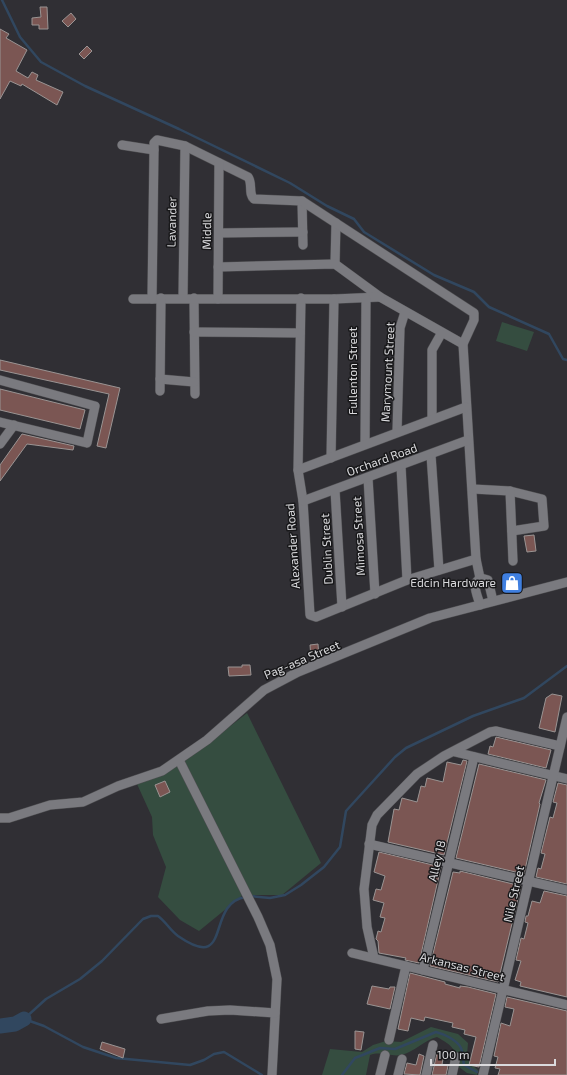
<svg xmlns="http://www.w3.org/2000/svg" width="567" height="1075" viewBox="0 0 567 1075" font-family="'Exo 2',sans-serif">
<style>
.green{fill:#354d40}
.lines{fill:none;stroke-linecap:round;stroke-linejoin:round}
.stream{stroke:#31475f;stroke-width:2.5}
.river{stroke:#31475f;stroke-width:15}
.building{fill:#7b5653;stroke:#9a9493}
.minor-casing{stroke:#4e4e51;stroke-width:10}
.minor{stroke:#7a7a7f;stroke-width:9}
.labels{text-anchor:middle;stroke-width:3;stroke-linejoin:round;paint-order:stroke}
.street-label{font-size:12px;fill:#dadadd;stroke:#18181a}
.poi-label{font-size:12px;fill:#dadadd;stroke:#18181a;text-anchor:end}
</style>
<rect width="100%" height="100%" fill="#302f34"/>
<g class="green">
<path d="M502,322L534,332L527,351L496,341Z"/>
<path d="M247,713L321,863L282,895H243L199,931L180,920L158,897L166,867L153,835L152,817L137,784L167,772L204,747Z"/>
<path d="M431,1027L458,1034L468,1043C467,1058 465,1060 478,1070L477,1075L467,1073L459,1067C456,1049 453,1046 437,1037C424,1040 415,1052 401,1055C391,1057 381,1051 370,1055L366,1075H322L330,1049L362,1052L373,1045L386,1041L401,1042Z"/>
</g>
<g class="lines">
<g class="stream">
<path d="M2,0L20,37L41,62L85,86L179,129L290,183L327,206L354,219L364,232L434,275L474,292L489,307L549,334L563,359L567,360"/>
<path d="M250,896L270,898L285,895L301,885L324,867L340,847L346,811L395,757L406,748L473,716L524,698L567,666"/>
<path d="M245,897C205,904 233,974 178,936C170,930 166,922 158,916H151L143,919L102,961L80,979L46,999L24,1019L44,1026L83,1047L116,1058L190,1065L204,1060L214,1054L224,1052L262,1075"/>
<path d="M342,1075L355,1058L380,1048L395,1049L436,1032C444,1034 457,1040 461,1048C463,1053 463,1060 464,1065L477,1072"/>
</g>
<path class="river" d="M0,1026L15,1024L24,1019"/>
</g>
<g class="building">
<path d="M40,7H47L48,29H39V25H32V18L41,17Z"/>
<path d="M71,13L76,19L68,27L62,21Z"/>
<path d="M0,29L9,34L6,38L27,50L16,71L28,78L32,72L38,75L36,80L63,92L57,105L22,84L21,86L10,81L0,99Z"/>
<path d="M87,46L92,51L84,59L79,54Z"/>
<path d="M0,360L120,388L106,448L97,446L109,394L0,370Z"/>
<path d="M0,389L85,410L80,429L0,410Z"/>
<path d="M22,434L74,446L73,450L27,444L0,481V465Z"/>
<path d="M534,535L536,551L527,552L524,536Z"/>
<path d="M318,644L319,657L311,658L310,645Z"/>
<path d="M242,665H250L251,675L229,676L228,667H242Z"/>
<path d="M552,694L562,696L555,732L539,728L546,698Z"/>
<path d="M496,737L551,750L546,768L488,754L490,746L493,747Z"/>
<path d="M463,760L467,761L444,855L388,842L394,809L399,810L402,798L417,802L421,786L425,787L427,778L443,782L447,762L461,765Z"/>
<path d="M479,764L546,780L539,803L540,804L524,874L456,858Z"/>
<path d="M165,781L170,792L160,797L155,785Z"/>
<path d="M558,783L567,785V884L536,877L538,868L541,869L545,854L541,853L550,817L553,818L557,803L553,802Z"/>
<path d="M379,852L441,867L419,963L405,960L406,958L379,953L378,941L376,939L378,931L381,932L385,918L380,917L384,903L373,900L376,889L381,890L385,876L374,872Z"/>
<path d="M460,871L521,886L498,982L430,966L453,872L460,873Z"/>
<path d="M544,891L567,896V997L520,986L521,982L515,980L521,961L516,960L521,938L524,939L528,923L525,922L526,916H528L532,901L540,903Z"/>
<path d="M410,973L445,982V984L460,988V986L468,987L496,994L479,1067L469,1065L476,1037L464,1034L465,1030L452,1027L453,1023L425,1017L424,1021L411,1018L408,1031L398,1029Z"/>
<path d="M372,986L389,989L390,987H395L390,1009L367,1004Z"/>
<path d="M507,997L567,1011V1075H498L500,1069L495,1068L498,1057L494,1056L501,1023L510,1026L514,1009L505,1007Z"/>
<path d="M355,1031L364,1032L361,1050L355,1049Z"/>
<path d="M102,1042L125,1049L123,1058L100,1049Z"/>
<path d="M437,1053L444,1055L442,1064L448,1066L446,1075H432Z"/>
<path d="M419,1054L424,1056L420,1075L404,1074L407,1063L416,1065Z"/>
</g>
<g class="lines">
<g class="minor-casing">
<g id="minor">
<path d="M122,145L154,150"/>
<path d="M302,201L303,245"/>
<path d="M219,233L303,232"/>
<path d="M335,264L336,223"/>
<path d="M218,267L335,264L380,297L463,344"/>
<path d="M183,298L185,146"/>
<path d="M194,298L195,394"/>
<path d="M301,298L298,470L303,501L310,615L316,617L407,580L476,559"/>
<path d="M133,299H334L380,297"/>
<path d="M152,299L154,150V143L157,140L185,146L248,177C253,183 248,194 254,199L302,201L474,313V320L463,344L476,559L480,578"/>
<path d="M218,299L219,163"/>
<path d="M194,332L300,333"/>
<path d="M160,379L194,382"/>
<path d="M0,380L95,406L87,443L0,422"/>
<path d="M160,391L161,298"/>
<path d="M432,419V350L441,334"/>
<path d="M397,432L400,328L405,312"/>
<path d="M0,444L14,425"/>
<path d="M365,444L366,299"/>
<path d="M431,455L439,570"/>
<path d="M331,458L334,299"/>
<path d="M401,466L407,580"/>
<path d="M298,470L466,407"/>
<path d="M368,478L375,594"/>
<path d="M473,489L510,491L542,499L544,526L512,531"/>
<path d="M335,490L342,607"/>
<path d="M510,491L513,561"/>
<path d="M303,501L468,440"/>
<path d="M480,605C478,596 470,583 481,578L488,580L493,601"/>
<path d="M455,752L567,779"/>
<path d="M179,760L258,917L270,945L277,979L272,1075"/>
<path d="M0,818H9L50,805L83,802L118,786L162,771L207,740L264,690L298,672L430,618L567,582"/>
<path d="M369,844L567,890"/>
<path d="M352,953L567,1005"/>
<path d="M374,958L367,927L364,889L372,825L377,815L417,774L444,756L490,732L496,731L560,746"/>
<path d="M423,970L474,757"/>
<path d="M161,1019L208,1011L230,1010L275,1013"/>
<path d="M389,1040L406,966"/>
<path d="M380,1075L385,1055"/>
<path d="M398,1075L402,1059"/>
<path d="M426,1075L433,1045"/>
<path d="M452,1075L456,1057"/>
<path d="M483,1075L567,717"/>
</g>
</g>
<use href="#minor" class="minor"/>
</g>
<defs>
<g id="shop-square" transform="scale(1.15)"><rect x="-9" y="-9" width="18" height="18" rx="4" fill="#3f7fe0" stroke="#18181a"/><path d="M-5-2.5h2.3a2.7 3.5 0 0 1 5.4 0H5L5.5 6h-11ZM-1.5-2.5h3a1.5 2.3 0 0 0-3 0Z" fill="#fff"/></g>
</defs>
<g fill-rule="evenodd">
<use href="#shop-square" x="512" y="583"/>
</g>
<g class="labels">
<g class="street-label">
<text transform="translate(172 222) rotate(-89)" y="4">Lavander</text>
<text transform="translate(207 231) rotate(-89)" y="4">Middle</text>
<text transform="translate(353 371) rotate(-90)" y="4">Fullenton Street</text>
<text transform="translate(388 372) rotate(-87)" y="4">Marymount Street</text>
<text transform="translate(382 460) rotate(-20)" y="4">Orchard Road</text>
<text transform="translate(359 536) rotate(-93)" y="4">Mimosa Street</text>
<text transform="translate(293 546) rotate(-94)" y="4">Alexander Road</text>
<text transform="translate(327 549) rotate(-93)" y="4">Dublin Street</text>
<text transform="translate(302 660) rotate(-23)" y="4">Pag-asa Street</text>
<text transform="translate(437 861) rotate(-77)" y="4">Alley 18</text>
<text transform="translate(514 894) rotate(-77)" y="4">Nile Street</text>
<text transform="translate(462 967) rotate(14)" y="4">Arkansas Street</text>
</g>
<g class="poi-label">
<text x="496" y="587">Edcin Hardware</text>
</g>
</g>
<path d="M431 1059v6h124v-6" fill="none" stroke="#dadadd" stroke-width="2"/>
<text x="437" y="1059" font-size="12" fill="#dadadd" stroke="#18181a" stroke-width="3" paint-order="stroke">100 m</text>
</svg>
